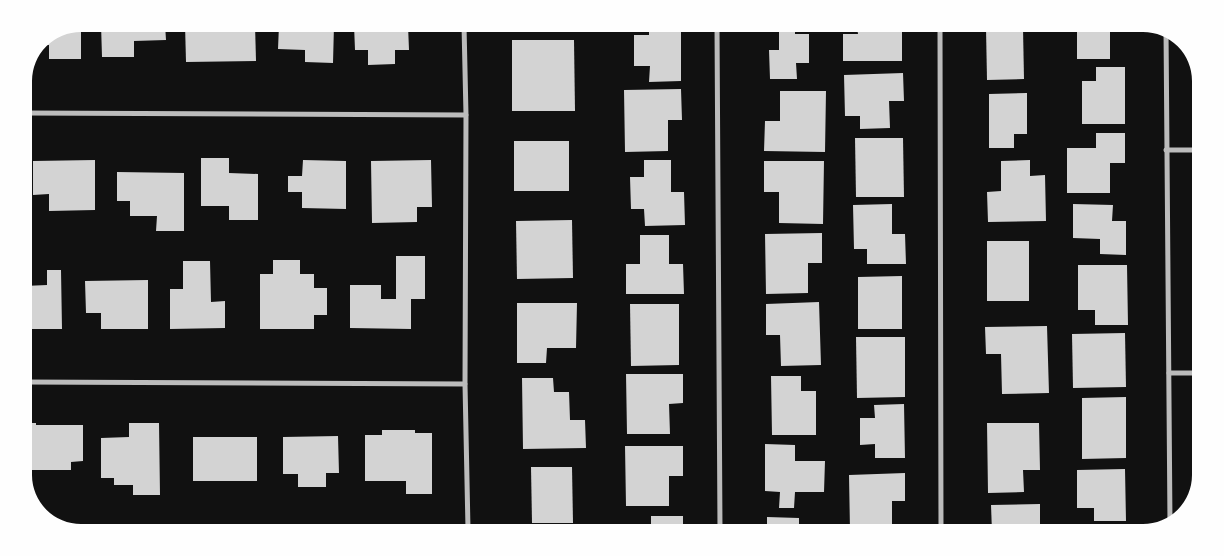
<svg xmlns="http://www.w3.org/2000/svg" width="1224" height="556" viewBox="0 0 1224 556" font-family="'Work Sans',sans-serif">
<style>
.building{fill:#d3d3d3}
.lines{fill:none;stroke-linecap:round;stroke-linejoin:round}
.minor{stroke:#bcbcbc;stroke-width:5}
</style>
<rect width="100%" height="100%" fill="#111"/>
<g class="building">
<path d="M81,24V59H49V45H39L41,40Z"/>
<path d="M101,24H165L166,40L134,41V57H102Z"/>
<path d="M185,24H255L256,61L186,62Z"/>
<path d="M279,25H334L333,63L305,62V50L278,49Z"/>
<path d="M354,25H408L409,50H395V64L368,65V50H355Z"/>
<path d="M649,26H681V81L649,82L650,66H634V35H649Z"/>
<path d="M779,27H795V34H809V63H796L797,79H770L769,50H779Z"/>
<path d="M857,27H902V61H843V34H858Z"/>
<path d="M986,28H1023L1024,79L987,80Z"/>
<rect x="1077" y="28" width="33" height="31"/>
<path d="M512,40H574L575,111H512Z"/>
<path d="M1096,67H1125V124H1082V81H1096Z"/>
<path d="M903,73L904,101H889L890,128L860,129V116H845L844,75Z"/>
<path d="M681,89L682,120H668V151L625,152L624,90Z"/>
<path d="M780,91H826L825,152L764,151L765,121H780Z"/>
<path d="M1027,93V134H1014V148H989V94Z"/>
<path d="M1096,133H1125V163H1110V193H1067V148H1096Z"/>
<path d="M855,138H903L904,197H856Z"/>
<rect x="514" y="141" width="55" height="50"/>
<path d="M201,158H229V173L258,174V220H229V206H201Z"/>
<path d="M95,160V210L49,211V194L33,195V161Z"/>
<path d="M303,160L346,161V209L302,208V192H288V176H302Z"/>
<path d="M431,160L432,207H417V222L372,223L371,161Z"/>
<path d="M644,160H671V192H684L685,225L645,226L644,209H631L630,177H644Z"/>
<path d="M1030,160V176L1045,175L1046,221L988,222L987,192L1001,191V161Z"/>
<path d="M764,161H824L823,224L779,223V192H764Z"/>
<path d="M117,172L184,173V231H156L157,216H130V201H117Z"/>
<path d="M892,204V234H905L906,264H867V249H854L853,205Z"/>
<path d="M1073,204L1113,205L1112,221H1126V255L1100,254V239L1073,238Z"/>
<path d="M572,220L573,278L517,279L516,221Z"/>
<path d="M822,233V263H808V293L766,294L765,234Z"/>
<path d="M640,235H669V264H683L684,294H626V264H640Z"/>
<rect x="987" y="241" width="42" height="60"/>
<path d="M396,256H425V299H411V329L350,328V285H381V299H396Z"/>
<path d="M273,260H300V274H314V288H327V315H314V329H260V274H273Z"/>
<path d="M183,261H210L211,302L225,301V328L170,329V289H183Z"/>
<path d="M1078,265H1127L1128,325H1095V310H1078Z"/>
<path d="M47,270H61L62,329H24V286L47,285Z"/>
<path d="M902,276V329H858V277Z"/>
<path d="M148,280V329H101V313H86L85,281Z"/>
<path d="M819,302L821,365L781,366L780,335H766V304Z"/>
<path d="M517,303H577L576,348H547L546,363H517Z"/>
<path d="M630,304H679V365L631,366Z"/>
<path d="M1047,326L1049,393L1002,394L1001,354H986L985,327Z"/>
<path d="M1125,333L1126,387L1073,388L1072,334Z"/>
<path d="M856,337H905V397L857,398Z"/>
<path d="M626,374H683V403L669,404L670,434H627Z"/>
<path d="M771,376H801V391H816V435H772Z"/>
<path d="M522,378H553L554,392H569L570,420H585L586,448L523,449Z"/>
<path d="M1126,397V458L1082,459V398Z"/>
<path d="M904,404L905,458H875V444L860,445V418H875L874,405Z"/>
<path d="M24,423H36V425H83V461L71,462V470H24Z"/>
<path d="M129,423H159L160,495H133V485H114V478H101V438L129,437Z"/>
<path d="M987,423H1039L1040,470H1023L1024,492L988,493Z"/>
<path d="M382,430H415V433H432V494H406V481H365V435H382Z"/>
<path d="M338,436L339,473H326V487H298V474H283V437Z"/>
<rect x="193" y="437" width="64" height="44"/>
<path d="M765,444L795,445V461H825L824,492H795L794,508H779L780,492L765,491Z"/>
<path d="M625,446H683V476H669V506H626Z"/>
<path d="M531,467H572L573,523H532Z"/>
<path d="M1125,469L1126,521H1094V508H1077V470Z"/>
<path d="M905,473V501H892V529L850,530L849,475Z"/>
<path d="M1040,504V532H992L991,505Z"/>
<rect x="651" y="516" width="32" height="14"/>
<path d="M767,517L799,518V531H767Z"/>
</g>
<g class="lines">
<g class="minor">
<path d="M464,25L466,115L465,384L468,529"/>
<path d="M717,26L720,530"/>
<path d="M940,27L941,531"/>
<path d="M1166,29L1170,524"/>
<path d="M24,113L466,115"/>
<path d="M1166,150H1199"/>
<path d="M1169,373H1197"/>
<path d="M24,382L465,384"/>
</g>
</g>
<path d="M0 0H1224V556H0ZM81 32H1143A49 49 0 0 1 1192 81V475A49 49 0 0 1 1143 524H81A49 49 0 0 1 32 475V81A49 49 0 0 1 81 32Z" fill="#fefefe" fill-rule="evenodd"/>
</svg>
